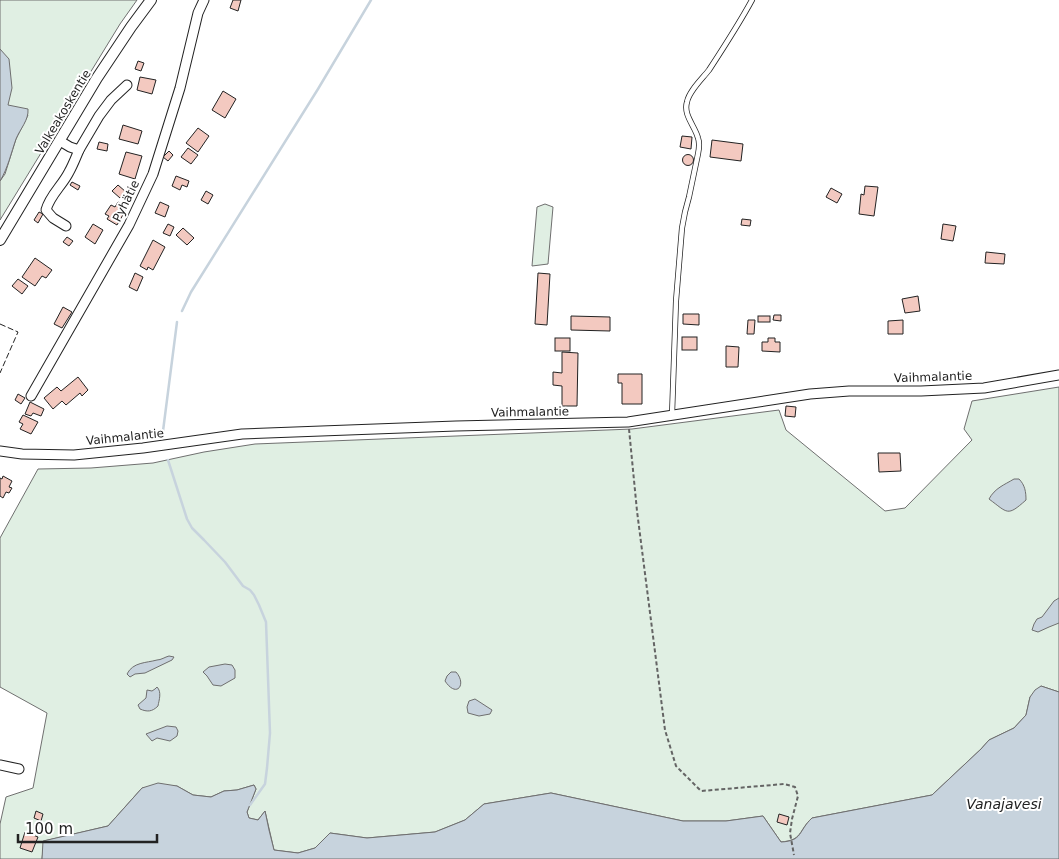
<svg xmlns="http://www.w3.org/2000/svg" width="1059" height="859" viewBox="0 0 1059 859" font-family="'DejaVu Sans',sans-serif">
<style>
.green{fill:#e0efe3;stroke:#6f6f6f}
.water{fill:#c7d3dd;stroke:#6f6f6f}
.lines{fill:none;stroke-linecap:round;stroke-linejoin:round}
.stream{stroke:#c7d3dd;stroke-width:2.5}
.building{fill:#f3c9c0;stroke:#222}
.service-casing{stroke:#222;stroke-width:6}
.minor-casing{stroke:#222;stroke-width:11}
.tertiary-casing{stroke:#222;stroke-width:12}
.path{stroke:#646464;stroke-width:2;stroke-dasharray:4 2.5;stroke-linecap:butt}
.service{stroke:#fff;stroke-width:4.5}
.minor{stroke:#fff;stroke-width:9}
.tertiary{stroke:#fff;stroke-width:10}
.fence{stroke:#222;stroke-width:1;stroke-dasharray:6 2.5;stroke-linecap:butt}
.labels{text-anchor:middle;stroke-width:4;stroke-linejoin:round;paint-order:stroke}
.street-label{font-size:12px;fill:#222;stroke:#fff}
.water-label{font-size:14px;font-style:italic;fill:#222;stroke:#fff}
</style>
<rect width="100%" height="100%" fill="#fff"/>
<g class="green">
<path d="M0,0H137L120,24L0,220V181L5,174L16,139L28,115L0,118Z"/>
<path d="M545,204L553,207L548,264L532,266L537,207Z"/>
<path d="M1059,387V692L1041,686L1030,697L1026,715L1014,728L989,740L981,749L932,795L812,818C798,831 803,840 781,842L763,816L726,821H683L551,793L484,804L465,820L435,832L367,838L330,833L315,848L298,853L274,850L265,811L258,820L249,818L247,812L256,789L254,785L237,790L224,791L211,797L193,795L177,786L142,788L108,826L44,841L42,859H0V824L6,797L33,788L47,713L0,687V538L38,469L91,468L153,463L204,452L255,444L632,429L779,410L786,430L885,511L905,508L972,440L964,429L972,401Z"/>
</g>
<g class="water">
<path d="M0,49L9,59L12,88L8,105L28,109C29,120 20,129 16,139C11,153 8,168 0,181Z"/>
<path d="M1014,479H1019C1025,485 1026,492 1026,500C1007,517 1008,513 989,499C995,488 1004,485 1014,479Z"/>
<path d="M1059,598V623L1049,627L1038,632L1032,630L1034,624L1037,619L1042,617L1054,601Z"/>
<path d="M169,656L174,657L172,660L145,673L135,674L130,677L127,674C133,662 146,663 157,660C161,660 165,657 169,656Z"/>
<path d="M225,664L232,665L235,670V678L221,686L213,685L207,676L203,672L209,667Z"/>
<path d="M451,672H456C467,684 457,699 445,681L447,676Z"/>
<path d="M1041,686L1059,692V859H42L43,841L108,826L142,788L158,783L177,786L193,795L211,797L224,791L237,790L254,785L256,789L247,812L249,818L258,820L265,811L269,830L274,850L298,853L315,848L330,833L367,838L435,832L465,820L484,804L551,793L683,821H726L763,816L781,842C803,841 798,831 812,818L932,795L981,749L989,740L1014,728L1026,715L1030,697L1035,690Z"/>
<path d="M157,687C162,692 159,700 158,706C152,712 147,712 140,709L138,705L146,698L147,690L152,691L155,689Z"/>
<path d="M475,699L492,710L490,714L479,716L468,713L467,707L469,701Z"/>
<path d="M167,726L176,727L178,731L177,736L170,741L157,738L152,741L146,734Z"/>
</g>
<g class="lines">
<g class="stream">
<path d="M182,311L191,292L318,89L371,0"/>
<path d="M163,431L177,322"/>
<path d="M168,460L187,519L192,528L204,540L225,562L243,586L250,590L254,595L259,605L266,622L270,733L267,768L265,784L250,805"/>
</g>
</g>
<g class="building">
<path d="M233,0H241L238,11L230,8Z"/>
<path d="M138,61L144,63L141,71L135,69Z"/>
<path d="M140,77L156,80L152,94L137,90Z"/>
<path d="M223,91L236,99L225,118L212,110Z"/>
<path d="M123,125L142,131L138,144L119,139Z"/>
<path d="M198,128L209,136L198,152L186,143Z"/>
<path d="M682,136L692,137L691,149L680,147Z"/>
<path d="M712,140L743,144L741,161L710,157Z"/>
<path d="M99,142L108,144L107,151L97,149Z"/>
<path d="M188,148L198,155L191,164L181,157Z"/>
<path d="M169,151L173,155L168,161L163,157Z"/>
<path d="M126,152L142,156L135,179L119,174Z"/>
<circle cx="688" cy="160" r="5.5"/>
<path d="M176,176L189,181L187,187L182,185L180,190L172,186Z"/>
<path d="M72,182L80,186L78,190L70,185Z"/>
<path d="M118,185L126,192L120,198L112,191Z"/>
<path d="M865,186L878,187L874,216L859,214L861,194L864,195Z"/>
<path d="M831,188L842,194L837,203L826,197Z"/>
<path d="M206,191L213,195L208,204L201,200Z"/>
<path d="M118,202L127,208L117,225L107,219L109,216L105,214L111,205L115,207Z"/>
<path d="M160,202L169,206L165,217L155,213Z"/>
<path d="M39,212L43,214L38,223L34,220Z"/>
<path d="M742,219L751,220L750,226L741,225Z"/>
<path d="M93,224L103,230L95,244L85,237Z"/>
<path d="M168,224L174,227L170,236L163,233Z"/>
<path d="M943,224L956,226L953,241L941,239Z"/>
<path d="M183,228L194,238L187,245L176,235Z"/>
<path d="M67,237L73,241L69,246L63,242Z"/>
<path d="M153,240L165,247L153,270L148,267L147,270L140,266Z"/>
<path d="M986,252L1005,254L1004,264L985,263Z"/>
<path d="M35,258L52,270L46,278L42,276L35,286L22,277Z"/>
<path d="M135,273L143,277L137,291L129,287Z"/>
<path d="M538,273L550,274L547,325L535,324Z"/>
<path d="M18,279L28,286L22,294L12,286Z"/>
<path d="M918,296L920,311L905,313L902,299Z"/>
<path d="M63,307L72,312L62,328L54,324Z"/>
<path d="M683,314H699V325L683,324Z"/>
<path d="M774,315H781V321L773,320Z"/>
<path d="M571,316L610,317V331L571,330Z"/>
<rect x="758" y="316" width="12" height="6"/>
<path d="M748,320H755L754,334H747Z"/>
<path d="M903,320V334H888V321Z"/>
<rect x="682" y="337" width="15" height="13"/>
<rect x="555" y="338" width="15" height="13"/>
<path d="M768,338H775V342H780V352L762,351V342H768Z"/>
<path d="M726,346L739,347L738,367H726Z"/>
<path d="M562,352L578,353L577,406H562V386L553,385V372L562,373Z"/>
<path d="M618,374H642V404H622V383H618Z"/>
<path d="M78,377L88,390L82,396L80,393L66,405L62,401L53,409L44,398L57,387L61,391Z"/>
<path d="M18,394L25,398L21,404L15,400Z"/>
<path d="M30,402L44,409L41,416L33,413L31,416L25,414Z"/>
<path d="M786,406L796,407L795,417L785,416Z"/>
<path d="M23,415L38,422L31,434L20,429L23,424L19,422Z"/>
<path d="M878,453H900L901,471L879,472Z"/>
<path d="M3,476L12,481L9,487L12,488L9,493L6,492L3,498L0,496V478L2,479Z"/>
<path d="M36,811L43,814L41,821L34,818Z"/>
<path d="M779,814L789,817L787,825L777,822Z"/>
<path d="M25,832L38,837L32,852L20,848Z"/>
</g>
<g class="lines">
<g class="service-casing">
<path id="service" d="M672,415L676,301L682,228L685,212L689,197L698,154C699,149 700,143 698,138C695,126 683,115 687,102C689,91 702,79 709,70C724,47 739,24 752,0"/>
</g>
<g class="minor-casing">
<g id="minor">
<path d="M60,141L70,147L79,150L99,116L111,100L127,85"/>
<path d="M66,226L53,218L46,210C50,195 62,186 69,172C73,165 76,157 79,150"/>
<path d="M31,396L129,225L153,174L180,88L198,13L204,0"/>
<path d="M0,451L22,454L74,455L143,448L242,434L456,426L628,422L810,394L849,391H921L984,388L1059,375"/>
<path d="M0,765L19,769"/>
</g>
</g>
<g class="tertiary-casing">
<path id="tertiary" d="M0,240L97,78L131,27L151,0"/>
</g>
<path class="path" d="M629,429L637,511L665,730L676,766L701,791L784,784L795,787L798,796L792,819L790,833L794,855"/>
<use href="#service" class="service"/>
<use href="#minor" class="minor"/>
<use href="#tertiary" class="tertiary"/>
<path class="fence" d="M0,324L18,332L0,373"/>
</g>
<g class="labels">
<g class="street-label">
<text transform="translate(63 112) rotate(-59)" y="4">Valkeakoskentie</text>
<text transform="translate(126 201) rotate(-64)" y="4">Pyhätie</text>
<text transform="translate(933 377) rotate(-2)" y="4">Vaihmalantie</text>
<text transform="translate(530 412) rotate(-1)" y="4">Vaihmalantie</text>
<text transform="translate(125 437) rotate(-6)" y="4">Vaihmalantie</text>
</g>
<g class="water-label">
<text x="1004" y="809">Vanajavesi</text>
</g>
</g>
<path d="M18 834v8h139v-8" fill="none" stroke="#222222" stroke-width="2.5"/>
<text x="25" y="834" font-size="15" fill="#222222" stroke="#ffffff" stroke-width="4" paint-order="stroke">100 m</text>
</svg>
